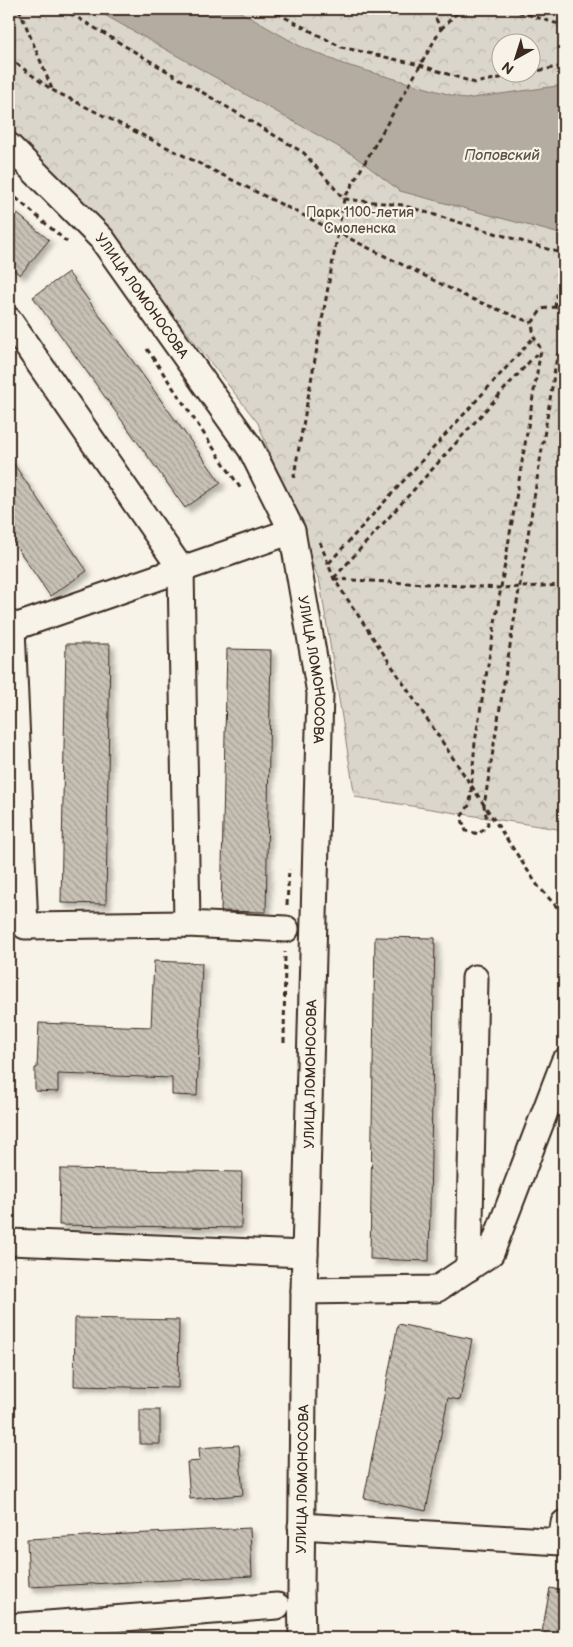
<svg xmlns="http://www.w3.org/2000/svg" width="573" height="1647" viewBox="0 0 573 1647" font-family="'Balsamiq Sans',sans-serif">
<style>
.forest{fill:url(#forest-crowns);stroke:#8b8074;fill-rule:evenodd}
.water{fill:#b4aca0;stroke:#84786c}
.building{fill:url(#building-back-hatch);stroke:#3b2a1e;filter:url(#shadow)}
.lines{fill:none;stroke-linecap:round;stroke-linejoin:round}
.minor-casing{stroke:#3b2a1e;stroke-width:29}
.path{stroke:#3b2a1e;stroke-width:3;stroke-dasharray:5 4;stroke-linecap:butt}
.minor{stroke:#f7f3e8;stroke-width:25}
.labels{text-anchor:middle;stroke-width:4.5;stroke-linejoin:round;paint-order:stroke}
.park-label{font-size:14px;fill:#5b4c41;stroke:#f7f3e8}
.street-label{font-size:14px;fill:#3b2a1e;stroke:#f7f3e8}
.water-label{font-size:15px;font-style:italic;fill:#5f5145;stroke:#f7f3e8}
</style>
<defs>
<pattern id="forest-crowns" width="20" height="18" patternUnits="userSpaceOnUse" patternTransform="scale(1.25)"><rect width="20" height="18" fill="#dbd6cb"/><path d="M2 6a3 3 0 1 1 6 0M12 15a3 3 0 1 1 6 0" fill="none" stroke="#bdb8ae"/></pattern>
<pattern id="building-back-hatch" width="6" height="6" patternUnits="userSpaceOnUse" patternTransform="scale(1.25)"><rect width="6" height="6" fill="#c8c1b6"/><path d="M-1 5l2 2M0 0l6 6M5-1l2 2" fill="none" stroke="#a49d93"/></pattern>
<filter id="shadow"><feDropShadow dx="4.5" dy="4.5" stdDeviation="2.5" flood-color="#0004"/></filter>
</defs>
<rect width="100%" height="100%" fill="#f7f3e8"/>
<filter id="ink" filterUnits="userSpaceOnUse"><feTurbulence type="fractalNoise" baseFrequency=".02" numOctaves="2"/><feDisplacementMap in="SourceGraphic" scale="10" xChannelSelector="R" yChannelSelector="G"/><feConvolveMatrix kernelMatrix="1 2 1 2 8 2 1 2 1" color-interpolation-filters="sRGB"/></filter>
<g filter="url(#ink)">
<path class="forest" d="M9,9H564V830L355,797L320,583L258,423L113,238L9,133ZM500,42H530V72H500Z"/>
<path class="water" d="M94,9H235L300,46L343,64L465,99L564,85V235L400,191L353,155Z"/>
<g class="building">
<path d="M9,207L49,240L20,275L9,266Z"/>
<path d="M68,272L221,483L185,508L33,297Z"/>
<path d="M9,457L87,571L50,596L9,536Z"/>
<path d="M66,644H110L106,904L61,903Z"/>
<path d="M227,649L271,650L266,912L221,911Z"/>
<path d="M375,937L435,938L429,1261L370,1259Z"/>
<path d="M154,961L202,963L197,1096L172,1095V1078L58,1074V1092L35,1091V1068H37L39,1023L151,1027Z"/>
<path d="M60,1169L242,1172L241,1228L59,1225Z"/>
<path d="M75,1318L179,1320L178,1388L74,1386Z"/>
<path d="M398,1324L472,1339L460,1400L448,1398L426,1511L364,1498Z"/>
<rect x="140" y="1410" width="20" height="34"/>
<path d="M239,1445L243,1495L190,1499L187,1462L200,1461L199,1448Z"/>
<path d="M250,1528L252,1576L29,1587L27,1539Z"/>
<path d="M550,1588L564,1591V1638H541Z"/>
</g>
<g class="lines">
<g class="minor-casing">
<g id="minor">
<path id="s1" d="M9,146L102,239L251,449L292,531L320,693L304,1291L301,1591L302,1638"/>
<path d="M9,320L181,569L187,924"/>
<path d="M9,623L12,628L25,926L187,924L286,929"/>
<path d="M9,629L292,531"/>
<path d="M9,1242L305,1254"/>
<path d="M469,1268L475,978"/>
<path d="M304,1291L437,1289L491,1253L564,1062"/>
<path d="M301,1526L561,1542L564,1523"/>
<path d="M9,1627L277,1606"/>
</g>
</g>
<g class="path">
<path d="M19,9L52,89"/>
<path d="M63,9L304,153L344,199L402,205L564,254"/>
<path d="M269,9L341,47L420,65L475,83L529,72"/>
<path d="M510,9L555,23L564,24"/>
<path d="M441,29L461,9"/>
<path d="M9,58L52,90L467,297L532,323"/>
<path d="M530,72L564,66"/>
<path d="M9,192L67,242"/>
<path d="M555,307L563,254"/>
<path d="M564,313L555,307L542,309L532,323L534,337L541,349L475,742L470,804L461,817L466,831L479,834L488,824L484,806L558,350L564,344"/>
<path d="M147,349L241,489"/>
<path d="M295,478L294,475L344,199L441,29L431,9"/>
<path d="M320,542L334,579L538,886L564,915"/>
<path d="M329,563L534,337"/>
<path d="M334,578L539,351"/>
<path d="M334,579L501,588L564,585"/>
<path d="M287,905L289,869"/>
<path d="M284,1043L285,952"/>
</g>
<use href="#minor" class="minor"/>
</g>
</g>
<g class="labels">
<g class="park-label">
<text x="360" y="217">Парк 1100-летия<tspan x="360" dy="16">Смоленска</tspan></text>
</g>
<g class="street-label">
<text dy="5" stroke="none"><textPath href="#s1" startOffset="201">УЛИЦА ЛОМОНОСОВА</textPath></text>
<text dy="5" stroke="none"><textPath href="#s1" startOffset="621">УЛИЦА ЛОМОНОСОВА</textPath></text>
<text transform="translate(310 1074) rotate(-89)" y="5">УЛИЦА ЛОМОНОСОВА</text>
<text transform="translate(302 1479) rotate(-89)" y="5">УЛИЦА ЛОМОНОСОВА</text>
</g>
<g class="water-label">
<text x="502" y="160">Поповский</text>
</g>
</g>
<rect width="573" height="1647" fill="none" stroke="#f7f3e8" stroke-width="30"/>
<rect x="15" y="15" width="543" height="1617" fill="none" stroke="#3b2a1e" stroke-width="2" filter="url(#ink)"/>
<g transform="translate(516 58) rotate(219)"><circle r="24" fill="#f7f3e8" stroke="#aca397"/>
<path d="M0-4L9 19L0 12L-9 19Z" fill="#3b2a1e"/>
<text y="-8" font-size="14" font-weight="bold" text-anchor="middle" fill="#3b2a1e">N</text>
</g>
</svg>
